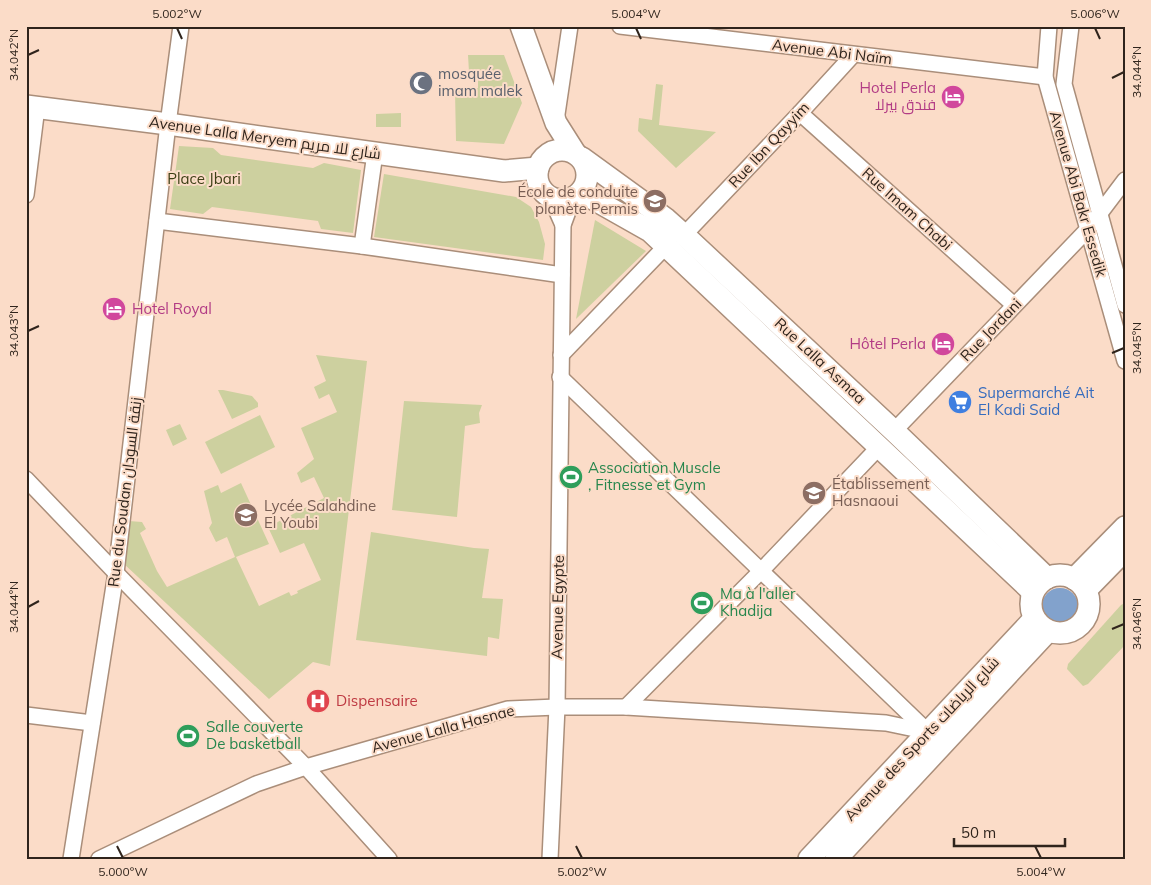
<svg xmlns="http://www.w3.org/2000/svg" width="1151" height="885" viewBox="0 0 1151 885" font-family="Mulish,Cairo,sans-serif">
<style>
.green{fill:#cdd09f}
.water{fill:#82a2cc}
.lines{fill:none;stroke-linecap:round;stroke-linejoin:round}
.street-casing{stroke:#aa8e7a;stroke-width:18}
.secondary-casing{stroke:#aa8e7a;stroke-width:24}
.street{stroke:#fff;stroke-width:15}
.secondary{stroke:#fff;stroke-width:21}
.ticks{fill:none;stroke:#2f241c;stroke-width:2}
.labels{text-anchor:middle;stroke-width:4;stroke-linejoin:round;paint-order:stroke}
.street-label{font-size:15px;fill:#2f241c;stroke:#fbdcc8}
.worship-label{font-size:15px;fill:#5b616d;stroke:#fbdcc8;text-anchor:start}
.hotel-label{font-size:15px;fill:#b23c85;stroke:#fbdcc8;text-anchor:end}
.park-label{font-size:15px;fill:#3d3f15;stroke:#fbdcc8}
.education-label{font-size:15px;fill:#785e54;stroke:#fbdcc8;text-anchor:start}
.shop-label{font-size:15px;fill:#366cbe;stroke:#fbdcc8;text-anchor:start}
.leisure-label{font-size:15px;fill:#27864d;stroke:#fbdcc8;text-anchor:start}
.health-label{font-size:15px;fill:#be3a42;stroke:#fbdcc8;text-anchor:start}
.neatline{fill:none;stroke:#2f241c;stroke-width:2}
.ticks-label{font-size:12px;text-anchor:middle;fill:#2f241c}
</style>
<rect width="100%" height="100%" fill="#fbdcc8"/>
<g class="green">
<path d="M468,55H504L522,103L504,144L456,141L455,91L478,88V72H469Z"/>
<path d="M656,84L663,85L659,125L716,132L676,168L638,131L639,118L652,120Z"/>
<path d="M401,113V127H376V114Z"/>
<path d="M179,146L213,148L221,155L313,168L324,163L361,170L353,233L321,229L318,221L212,207L203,214L170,209Z"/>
<path d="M384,174L516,197L531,207L539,222L545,244L543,260L374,237Z"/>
<path d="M595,220L646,251L576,319Z"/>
<path d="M316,355L367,361L330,666L313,662L269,699L123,563L129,521L142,522L146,529L140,533L157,571L167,587L235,557L227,537L216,542L209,528L212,523L204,491L218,485L221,493L241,483L269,544L236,557L259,606L289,592L291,596L298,593L297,591L321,580L304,543L280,553L268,527L324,498L314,477L301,483L297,473L314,459L301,428L337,412L329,394L319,399L314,387L326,381Z"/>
<path d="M218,390H223L252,396L258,403V407L232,419Z"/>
<path d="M404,401L482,405L479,413L480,423L465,426L457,517L392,510Z"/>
<path d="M260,415L275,447L221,474L205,442Z"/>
<path d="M180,424L187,439L173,446L166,430Z"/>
<path d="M371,532L474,548L489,549L482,598L503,599L499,639L488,637L487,656L356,640Z"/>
<path d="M1125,603V645L1088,684L1083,686L1067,669L1068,664L1121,605Z"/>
</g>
<circle class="water" cx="1060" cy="606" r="18"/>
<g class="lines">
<g class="street-casing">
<g id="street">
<path d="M620,26L1045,77"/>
<path d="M1049,26L1045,77L1125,361"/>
<path d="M1071,26L1064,84L1125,305"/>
<path d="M800,113L1014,305"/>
<path d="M556,121L570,26"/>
<path d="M26,195L37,107"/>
<path d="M551,198L563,225"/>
<path d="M157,221L362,246L562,275"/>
<path d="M684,235L800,113L853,55"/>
<path d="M362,246L375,153"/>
<path d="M561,355L666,246"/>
<path d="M560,377L928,732"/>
<path d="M894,431L1088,229L1125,180"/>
<path d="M26,479L116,573L306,767L389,859"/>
<path d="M626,707L761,571L880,446"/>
<path d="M26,715L92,723"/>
<path d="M71,859L116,573L168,124L181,26"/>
<path d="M99,859L256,784L306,767L508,709L557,707H626L886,723L929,732"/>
<path d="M550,859L557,707L563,225L573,198"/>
</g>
</g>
<g class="secondary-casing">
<g id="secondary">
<path d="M521,26L556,123L575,153"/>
<path d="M26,106L168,124L504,171L538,168"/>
<circle cx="562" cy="175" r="25"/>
<path d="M582,158L666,219L684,235L894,431L1047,578"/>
<path d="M581,192L650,231L1033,592"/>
<circle cx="1060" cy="604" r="29"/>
<path d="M1074,579L1125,527"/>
<path d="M1086,590L1125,550"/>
<path d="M809,859L1034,619"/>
<path d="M836,859L1048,631"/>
</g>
</g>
<use href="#street" class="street"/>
<use href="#secondary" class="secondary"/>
</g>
<path class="ticks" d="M177,28L182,39M636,28L641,39M1095,28L1100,39M28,55L39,50M1112,78L1124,72M28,331L39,326M1112,353L1124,348M28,607L39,601M1112,629L1124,624M117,846L123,858M576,846L582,858M1035,846L1041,858"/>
<defs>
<g id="mosque-disc" transform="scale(1.25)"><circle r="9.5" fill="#6b7280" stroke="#fbdcc8"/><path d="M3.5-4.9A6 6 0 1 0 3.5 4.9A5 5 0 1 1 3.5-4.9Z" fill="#fff"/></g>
<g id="hotel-disc" transform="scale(1.25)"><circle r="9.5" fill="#d1479c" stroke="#fbdcc8"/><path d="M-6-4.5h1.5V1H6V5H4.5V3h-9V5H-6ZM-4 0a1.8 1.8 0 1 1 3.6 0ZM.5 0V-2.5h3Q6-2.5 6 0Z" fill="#fff"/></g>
<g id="school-disc" transform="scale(1.25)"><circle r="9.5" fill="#8d6e63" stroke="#fbdcc8"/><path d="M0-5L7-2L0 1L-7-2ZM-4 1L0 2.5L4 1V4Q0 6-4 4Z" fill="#fff"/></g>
<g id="supermarket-disc" transform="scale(1.25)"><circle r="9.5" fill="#3f7fe0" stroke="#fbdcc8"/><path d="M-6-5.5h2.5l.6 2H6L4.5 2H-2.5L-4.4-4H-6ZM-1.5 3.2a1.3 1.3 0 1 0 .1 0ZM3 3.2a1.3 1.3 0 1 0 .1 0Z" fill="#fff"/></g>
<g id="stadium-disc" transform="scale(1.25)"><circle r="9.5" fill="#2e9e5b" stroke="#fbdcc8"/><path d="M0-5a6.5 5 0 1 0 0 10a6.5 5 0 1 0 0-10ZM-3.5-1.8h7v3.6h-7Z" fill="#fff"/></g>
<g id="hospital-disc" transform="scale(1.25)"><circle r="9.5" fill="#e0444e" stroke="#fbdcc8"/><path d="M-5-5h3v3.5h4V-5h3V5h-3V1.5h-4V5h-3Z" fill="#fff"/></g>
</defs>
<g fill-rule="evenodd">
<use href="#mosque-disc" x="421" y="83"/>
<use href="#hotel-disc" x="953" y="97"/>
<use href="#school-disc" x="655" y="201"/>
<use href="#hotel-disc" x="114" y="309"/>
<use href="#hotel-disc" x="943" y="344"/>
<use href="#supermarket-disc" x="960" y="402"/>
<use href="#stadium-disc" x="571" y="477"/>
<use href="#school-disc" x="814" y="493"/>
<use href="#school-disc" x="246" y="515"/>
<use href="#stadium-disc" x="702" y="603"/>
<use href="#hospital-disc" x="318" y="701"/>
<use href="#stadium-disc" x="188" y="736"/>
</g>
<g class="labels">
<g class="street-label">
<text transform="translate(832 52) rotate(7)" y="5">Avenue Abi Naïm</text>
<text transform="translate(265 138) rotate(8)" y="5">Avenue Lalla Meryem شارع للا مريم</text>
<text transform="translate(769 145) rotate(-47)" y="5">Rue Ibn Qayyim</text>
<text transform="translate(1078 194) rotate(74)" y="5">Avenue Abi Bakr Essedik</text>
<text transform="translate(907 209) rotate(42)" y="5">Rue Imam Chabi</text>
<text transform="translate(991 330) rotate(-46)" y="5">Rue Jordani</text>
<text transform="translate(820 361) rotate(43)" y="5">Rue Lalla Asmaa</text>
<text transform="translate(125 492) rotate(-83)" y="5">Rue du Soudan زنقة السودان</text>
<text transform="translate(558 607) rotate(-89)" y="5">Avenue Egypte</text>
<text transform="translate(443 729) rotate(-15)" y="5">Avenue Lalla Hasnae</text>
<text transform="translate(922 739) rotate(-47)" y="5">Avenue des Sports شارع الرياضات</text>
</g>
<g class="worship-label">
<text x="438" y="79">mosquée<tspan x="438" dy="17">imam malek</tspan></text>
</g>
<g class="hotel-label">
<text x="936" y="93">Hotel Perla<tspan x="936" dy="17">فندق بيرلا</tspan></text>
<text x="132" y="314" text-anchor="start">Hotel Royal</text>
<text x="926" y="349">Hôtel Perla</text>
</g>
<g class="park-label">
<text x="204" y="184">Place Jbari</text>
</g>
<g class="education-label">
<text x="638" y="197" text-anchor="end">École de conduite<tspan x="638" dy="17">planète Permis</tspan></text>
<text x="832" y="489">Établissement<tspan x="832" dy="17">Hasnaoui</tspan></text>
<text x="264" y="511">Lycée Salahdine<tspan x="264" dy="17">El Youbi</tspan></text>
</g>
<g class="shop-label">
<text x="978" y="398">Supermarché Ait<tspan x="978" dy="17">El Kadi Said</tspan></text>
</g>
<g class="leisure-label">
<text x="588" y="473">Association Muscle<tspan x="588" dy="17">, Fitnesse et Gym</tspan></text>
<text x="720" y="599">Ma à l'aller<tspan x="720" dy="17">Khadija</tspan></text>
<text x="206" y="732">Salle couverte<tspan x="206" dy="17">De basketball</tspan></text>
</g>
<g class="health-label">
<text x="336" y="706">Dispensaire</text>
</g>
</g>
<rect width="1151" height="885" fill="none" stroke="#fbdcc8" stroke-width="55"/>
<path d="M954 838v8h111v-8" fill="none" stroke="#2f241c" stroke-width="2.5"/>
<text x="961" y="838" font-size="15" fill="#2f241c" stroke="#fbdcc8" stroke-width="4" paint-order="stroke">50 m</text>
<rect x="28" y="28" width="1096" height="830" class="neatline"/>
<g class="ticks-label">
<text x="177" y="18">5.002°W</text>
<text x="636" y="18">5.004°W</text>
<text x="1095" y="18">5.006°W</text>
<text transform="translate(14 55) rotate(-90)" y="4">34.042°N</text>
<text transform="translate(1137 72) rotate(-90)" y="4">34.044°N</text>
<text transform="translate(14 331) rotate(-90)" y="4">34.043°N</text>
<text transform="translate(1137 348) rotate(-90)" y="4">34.045°N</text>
<text transform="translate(14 607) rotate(-90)" y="4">34.044°N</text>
<text transform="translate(1137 624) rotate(-90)" y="4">34.046°N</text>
<text x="123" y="876">5.000°W</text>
<text x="582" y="876">5.002°W</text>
<text x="1041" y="876">5.004°W</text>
</g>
</svg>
